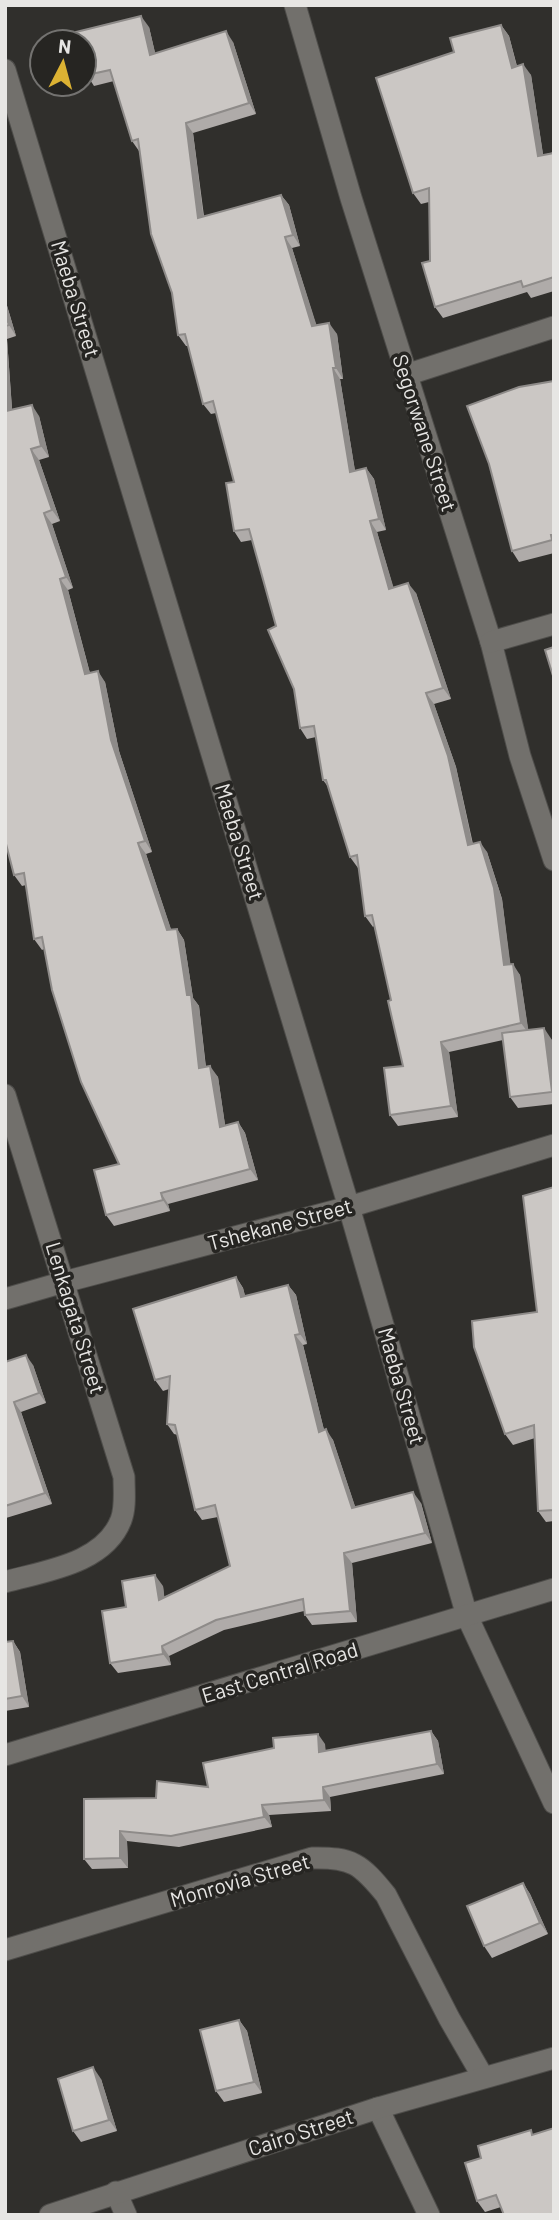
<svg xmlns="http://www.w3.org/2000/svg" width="559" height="2220" viewBox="0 0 559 2220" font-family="Barlow,sans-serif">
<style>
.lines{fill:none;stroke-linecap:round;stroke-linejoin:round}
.minor-casing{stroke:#4e4d4a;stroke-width:23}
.tertiary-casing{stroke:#4e4d4a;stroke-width:23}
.minor{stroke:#72706c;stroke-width:21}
.tertiary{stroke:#72706c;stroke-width:21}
.wall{fill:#afaba9}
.shaded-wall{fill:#8e8b89}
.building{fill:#cbc7c4;stroke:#8e8b89;stroke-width:2}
.labels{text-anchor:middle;stroke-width:7;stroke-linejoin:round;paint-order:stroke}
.street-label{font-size:21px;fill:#e7e6e4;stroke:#262522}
</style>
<rect width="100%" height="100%" fill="#302f2c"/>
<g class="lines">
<g class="minor-casing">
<g id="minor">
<path d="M295,5L351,198L491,642L520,756L554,860"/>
<path d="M5,70L349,1207L467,1616L554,1803"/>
<path d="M406,375L554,327"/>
<path d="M491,642L554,624"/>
<path d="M5,1095L124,1477C124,1491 126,1507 121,1520C104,1564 44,1571 5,1582"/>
<path d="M5,1299L64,1282L349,1207L554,1145"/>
<path d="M5,1950L312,1858C352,1857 361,1864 386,1895L449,2018L483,2077"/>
<path d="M378,2108L429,2215"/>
<path d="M116,2192L126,2215"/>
<path d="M50,2215L378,2108L554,2058"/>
</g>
</g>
<g class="tertiary-casing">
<path id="tertiary" d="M5,1755L554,1589"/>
</g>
<use href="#minor" class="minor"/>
<use href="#tertiary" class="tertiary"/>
</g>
<g class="wall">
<path d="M501,25L509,36L517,66L531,75L543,155L554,152V291L531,298L527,292L443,318L435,307L430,261L429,202L421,204L413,193L454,52Z"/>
<path d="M149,27L155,53L233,42L256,114L193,133L204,216L281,195L289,205L300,246L292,248L316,325L337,334L343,379H340L355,471L366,468L374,479L386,530L377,532L393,587L416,593L451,699L434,704L456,767L473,844L487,852L502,899L510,965L520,975L528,1030L552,1040L554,1056V1104L518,1108L510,1097L503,1040L449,1052L458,1117L398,1126L390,1115L403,1066L391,1000L374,926L373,927L365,916L359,867L358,868L350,857L329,788L323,780L316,737L307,739L300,728L294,689L252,540L241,542L234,531V482L216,413L211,414L203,404L188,346H186L178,335L172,293L139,151L132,141L114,81L94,86L87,75Z"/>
<path d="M5,299L16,336L7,339L12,409L39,416L49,457L39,460L60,521L52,524L73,588L68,590L90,673L105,682L119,751L152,852L146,854L171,930L177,929L184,940L193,998L199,1006L206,1067L218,1077L225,1125L238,1122L245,1133L258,1180L168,1204L170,1211L114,1226L106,1215L119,1164L44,949L42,950L34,939L26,885L22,886L14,875L5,840Z"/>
<path d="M554,381V553L519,562L512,551Z"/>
<path d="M554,1187V1521L546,1522L538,1511L535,1438L513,1445L505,1434L537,1312Z"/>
<path d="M236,1277L243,1288L245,1296L288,1285L296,1295L307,1344L303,1345L324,1430L333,1440L355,1507L421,1503L432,1543L352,1563L357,1622L312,1625L305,1615L304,1611L224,1630L169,1656L171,1665L118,1673L110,1663L126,1607L163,1586L164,1597L230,1566L218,1517L202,1520L195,1510L178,1435L174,1434L167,1424L169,1389L163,1391L155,1380Z"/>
<path d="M5,1362L33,1365L46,1403L21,1412L52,1504L6,1518L7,1522L5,1523Z"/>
<path d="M13,1641L20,1652L29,1707L5,1711V1642Z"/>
<path d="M431,1731L438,1741L444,1774L330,1797L331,1811L269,1815L272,1827L179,1847L127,1841L128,1868L92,1869L84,1859L156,1798L208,1787L325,1744V1751Z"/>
<path d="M523,1883L530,1894L548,1934L492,1958L484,1946Z"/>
<path d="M239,2020L247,2031L262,2093L224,2102L216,2091Z"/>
<path d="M101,2079L117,2131L81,2142L73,2131Z"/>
<path d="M534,2134L501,2207L485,2212L477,2201L481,2158Z"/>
</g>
<g class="shaded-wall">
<path d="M141,16L149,27L158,65L150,55Z"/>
<path d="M501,25L509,36L520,79L512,68Z"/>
<path d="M226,31L233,42L256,114L249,103Z"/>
<path d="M523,64L531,75L545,167L538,156Z"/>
<path d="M186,123L193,133L205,229L198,218Z"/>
<path d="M281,195L289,205L300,246L293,235Z"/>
<path d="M285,237L292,248L320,336L312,326Z"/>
<path d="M5,299L16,336L9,325L5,314Z"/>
<path d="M329,323L337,334L343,379L336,368Z"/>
<path d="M5,337L7,339L13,422L6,411Z"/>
<path d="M333,368L340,379L357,483L350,472Z"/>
<path d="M32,405L39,416L49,457L41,446Z"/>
<path d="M31,449L39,460L60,521L52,510Z"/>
<path d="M366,468L374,479L386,530L379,519Z"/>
<path d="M44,513L52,524L73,588L66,577Z"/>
<path d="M370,521L377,532L397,599L389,589Z"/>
<path d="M60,579L68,590L93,685L85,674Z"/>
<path d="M408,583L416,593L451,699L443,688Z"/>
<path d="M98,671L105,682L119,751L152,852L145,841L111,740Z"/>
<path d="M426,693L434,704L456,767L475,856L468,845Z"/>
<path d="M480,842L487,852L502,899L512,976L504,965Z"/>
<path d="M138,843L146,854L175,941L167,930Z"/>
<path d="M177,929L184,940L193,998L199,1006L207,1079L199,1068L187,995Z"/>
<path d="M513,964L520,975L529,1034L521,1023Z"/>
<path d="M544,1028L552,1040L554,1056V1095L552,1092Z"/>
<path d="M441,1042L449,1052L458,1117L451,1106Z"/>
<path d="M210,1066L218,1077L227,1138L220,1127Z"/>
<path d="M238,1122L245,1133L258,1180L250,1169Z"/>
<path d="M161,1193L168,1204L170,1211L163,1200Z"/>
<path d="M236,1277L243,1288L248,1307L241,1297Z"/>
<path d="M288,1285L296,1295L307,1344L300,1334Z"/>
<path d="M295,1335L303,1345L327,1442L319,1432Z"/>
<path d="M26,1355L33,1365L46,1403L39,1393Z"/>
<path d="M14,1402L21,1412L52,1504L45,1493Z"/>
<path d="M326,1429L333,1440L359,1518L352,1508Z"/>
<path d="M413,1492L421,1503L432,1543L425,1533Z"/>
<path d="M344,1553L352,1563L357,1622L350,1611Z"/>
<path d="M155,1575L163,1586L166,1610L159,1600Z"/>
<path d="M13,1641L20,1652L29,1707L22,1696Z"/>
<path d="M162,1646L169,1656L171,1665L163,1654Z"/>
<path d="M431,1731L438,1741L444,1774L437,1764Z"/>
<path d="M318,1734L325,1744L327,1762L319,1752Z"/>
<path d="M323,1787L330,1797L331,1811L324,1800Z"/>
<path d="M262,1805L269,1815L272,1827L264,1817Z"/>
<path d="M120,1831L127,1841L128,1868L120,1858Z"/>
<path d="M523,1883L530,1894L548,1934L540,1923Z"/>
<path d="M239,2020L247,2031L262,2093L254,2082Z"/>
<path d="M93,2067L101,2079L117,2131L109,2120Z"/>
</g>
<g class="building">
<path d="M141,16L150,55L226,31L249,103L186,123L198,218L281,195L293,235L285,237L312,326L329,323L336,368H333L350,472L366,468L379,519L370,521L389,589L408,583L443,688L426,693L448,756L468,845L480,842L494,888L504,965L513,964L521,1023L441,1042L451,1106L390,1115L384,1068L403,1066L388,1001L391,1000L372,915L365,916L357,855L350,857L326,780H323L314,726L300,728L294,689L268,630L276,626L249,529L234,531L226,483L234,482L213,401L203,404L185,334L178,335L172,293L151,234L138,139L132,141L110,70L87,75L84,65V42H78L76,32Z"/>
<path d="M501,25L512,68L523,64L538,156L554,153V277L523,287L521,281L435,307L422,263L430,261L429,188L413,193L376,78L454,52L450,38Z"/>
<path d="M5,314L9,325L5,326Z"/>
<path d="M554,381V535H551L552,540L512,551L489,464L467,406L519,387Z"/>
<path d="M32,405L41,446L31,449L52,510L44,513L66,577L60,579L85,674L98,671L111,740L145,841L138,843L167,930L177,929L187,995H191L199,1068L210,1066L220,1127L238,1122L250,1169L161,1193L163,1200L106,1215L94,1170L119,1164L81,1082L52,990L42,937L34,939L24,873L14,875L5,840V407L6,411Z"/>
<path d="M554,647V679L545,650Z"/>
<path d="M544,1028L552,1092L510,1097L502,1033Z"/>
<path d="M554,1187V1510L538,1511L534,1425L505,1434L474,1347L472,1321L537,1312L523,1196Z"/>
<path d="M236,1277L241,1297L288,1285L300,1334L295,1335L319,1432L326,1429L352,1508L413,1492L425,1533L344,1553L350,1611L305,1615L303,1599L216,1620L162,1646L163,1654L110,1663L102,1611L126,1607L122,1581L155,1575L159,1600L230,1566L215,1505L195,1510L175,1425L167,1424L170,1376L155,1380L133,1309Z"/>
<path d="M26,1355L39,1393L14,1402L45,1493L5,1506V1362Z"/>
<path d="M13,1641L22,1696L5,1699V1642Z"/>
<path d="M431,1731L437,1764L323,1787L324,1800L262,1805L264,1817L171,1836L120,1831V1858L84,1859V1799L156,1798L157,1781L208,1787L203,1763L274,1748L273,1738L318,1734L319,1752Z"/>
<path d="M523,1883L540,1923L484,1946L467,1906Z"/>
<path d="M239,2020L254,2082L216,2091L200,2030Z"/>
<path d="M93,2067L109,2120L73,2131L58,2079Z"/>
<path d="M554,2128V2215H504L496,2195L477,2201L465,2163L481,2158L478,2146L531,2130L532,2135Z"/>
</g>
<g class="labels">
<g class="street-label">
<text transform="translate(75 299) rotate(73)" y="7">Maeba Street</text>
<text transform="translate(424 433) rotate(72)" y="7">Segorwane Street</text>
<text transform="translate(239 842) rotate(73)" y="7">Maeba Street</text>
<text transform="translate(280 1225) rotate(-15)" y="7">Tshekane Street</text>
<text transform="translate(75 1318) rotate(73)" y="7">Lenkagata Street</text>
<text transform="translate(401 1386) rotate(74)" y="7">Maeba Street</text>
<text transform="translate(280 1673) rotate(-17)" y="7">East Central Road</text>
<text transform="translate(240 1881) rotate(-16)" y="7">Monrovia Street</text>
<text transform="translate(301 2133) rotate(-18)" y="7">Cairo Street</text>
</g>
</g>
<rect width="559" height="2220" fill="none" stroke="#e7e6e4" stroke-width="14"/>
<g transform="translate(63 63) rotate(6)"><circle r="33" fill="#262522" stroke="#737270" stroke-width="2"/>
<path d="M0-5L12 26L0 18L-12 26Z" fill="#dcb233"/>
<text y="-10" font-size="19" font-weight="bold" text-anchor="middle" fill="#e7e6e4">N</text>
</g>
</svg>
